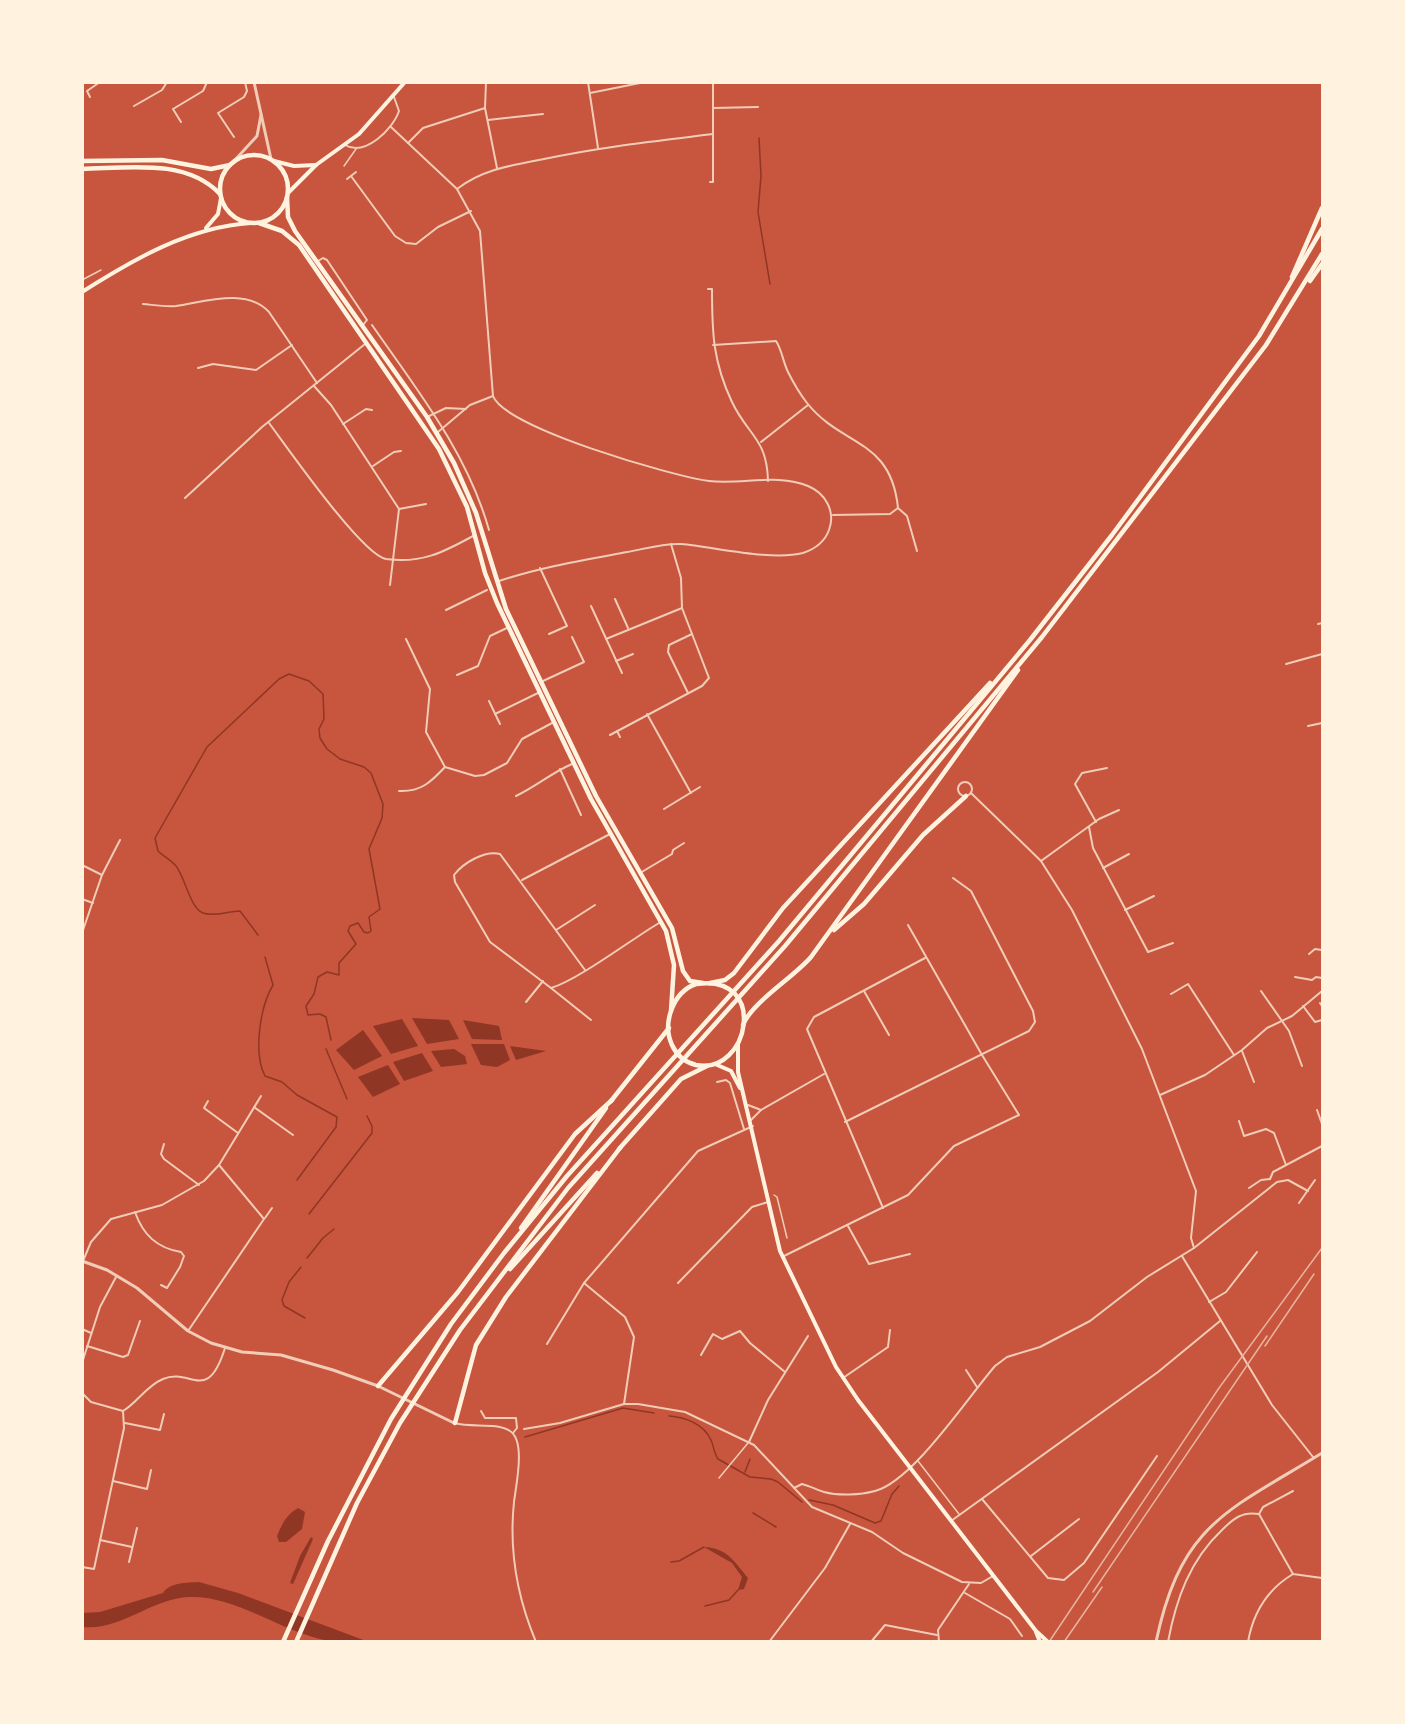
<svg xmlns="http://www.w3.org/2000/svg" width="1405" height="1724" viewBox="0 0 1405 1724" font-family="Commissioner,sans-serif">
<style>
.water{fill:#8f3625}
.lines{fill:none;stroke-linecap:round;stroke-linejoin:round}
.stream{stroke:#8f3625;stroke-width:1.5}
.service{stroke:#f1ccb7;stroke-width:1.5}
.minor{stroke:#f1ccb7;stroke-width:2}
.tertiary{stroke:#f1ccb7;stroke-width:3}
.secondary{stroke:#fff3e0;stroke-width:4}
.primary{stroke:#fff3e0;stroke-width:4}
.trunk{stroke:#fff3e0;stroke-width:4.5}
.rail{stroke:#e9b49f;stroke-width:1.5}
</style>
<rect width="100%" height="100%" fill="#c8553d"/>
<g class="water">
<path d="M412,1018L449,1020L459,1039L427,1044Z"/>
<path d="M402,1019L418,1046L391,1054L373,1026Z"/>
<path d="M463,1020L499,1026L502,1040L472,1039Z"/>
<path d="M363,1030L382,1056L354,1070L336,1050Z"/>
<path d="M471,1044H504L510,1060L497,1067L481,1065Z"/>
<path d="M510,1046L546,1051L516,1060Z"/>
<path d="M454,1049L465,1056L467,1064L441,1067L431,1051Z"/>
<path d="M422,1053L433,1071L404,1081L393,1062Z"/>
<path d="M388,1065L400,1084L373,1097L358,1077Z"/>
<path d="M298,1508L305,1512L302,1529L286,1542H279L277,1536C282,1524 286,1515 298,1508Z"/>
<path d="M311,1537L313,1539L293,1584L290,1583L300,1556Z"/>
<path d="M704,1547C727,1548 734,1561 748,1578L744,1589L738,1590L742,1577L732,1563Z"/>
<path d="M199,1582L238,1593L366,1641C354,1641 340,1644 329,1641C284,1633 238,1597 193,1597C154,1596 122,1631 83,1627V1613L100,1612L163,1593C170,1582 187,1583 199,1582Z"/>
</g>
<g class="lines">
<g class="stream">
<path d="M759,138L761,176L758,212L770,284"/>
<path d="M258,935L240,911C228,911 215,917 203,913C190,908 185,877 176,866C171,860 163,856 158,851L155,838L207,747L279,679L289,674L309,681L323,694L324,719L319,729L320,738L327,749L340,759L364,767L371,773L383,804L382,818L369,849L380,909L369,917L371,931L368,933L364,932L358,923L350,926L348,931L356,944L339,963V975L327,972L318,977L314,994L306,1006L308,1015L320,1014L326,1017L331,1040"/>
<path d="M265,957L273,985C260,1007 253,1053 265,1076L282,1082L297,1095L337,1117L336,1127L297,1180"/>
<path d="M326,1049L347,1099"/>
<path d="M309,1214L372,1133V1126L367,1116"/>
<path d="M307,1258L323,1238L334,1229"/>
<path d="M301,1267L289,1282L282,1300L284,1306L305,1318"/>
<path d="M669,1416C685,1417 704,1424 711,1440C714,1447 714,1453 718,1459L750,1477L771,1479L778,1482L802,1502"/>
<path d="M525,1437L623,1408L654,1413"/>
<path d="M745,1472L750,1459"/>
<path d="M809,1500L833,1505L875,1523L881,1521L892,1494L899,1486"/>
<path d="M753,1513L776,1527"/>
<path d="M671,1562L679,1561L704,1547"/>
<path d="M705,1606L729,1600L738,1590"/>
</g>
<g class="service">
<path d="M344,166L356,149"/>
<path d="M82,280L101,270"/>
<path d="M774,1195L777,1197L787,1238"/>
<path d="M918,1461L959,1514"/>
<path d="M719,1478L748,1443"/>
</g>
<g class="minor">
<path d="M486,82L485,108L497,168"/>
<path d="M588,82L598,148"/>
<path d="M590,93L645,82"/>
<path d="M90,97L87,91L100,82"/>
<path d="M134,106L162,90L167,82"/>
<path d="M713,108L758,107"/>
<path d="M488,120L543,114"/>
<path d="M181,122L173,109L203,91L207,82"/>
<path d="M391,127L457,189L480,231L493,396C505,428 672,476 709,481C741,485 778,473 808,486C825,493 836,511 829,530C825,541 815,549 803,553C771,561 715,547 681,544C664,543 644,549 627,552C584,560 541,567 499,581"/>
<path d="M234,137L218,113L244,97L247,91L245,82"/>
<path d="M408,143L423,128L485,108"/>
<path d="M345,145C365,157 393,129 399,111L394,97"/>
<path d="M351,176L395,236L406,243L416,244L438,227L471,211"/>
<path d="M347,179L356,172"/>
<path d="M710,182H713V82"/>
<path d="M457,189C483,169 513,165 544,159C600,147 656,141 713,134"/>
<path d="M318,261L323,258L327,260L367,320L363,325"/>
<path d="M708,289H712C712,333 713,362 732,402C748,436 767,438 768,481"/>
<path d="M143,304C154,305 165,307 176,306C204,302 246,287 269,312L317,383"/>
<path d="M372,325C417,390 467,452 489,530"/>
<path d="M713,345L776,341C782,350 783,362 788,372C793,382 800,394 807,403C842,447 891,438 898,508"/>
<path d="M198,368L213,364L256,370L292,345"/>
<path d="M314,386L331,405L399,509L390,585"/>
<path d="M427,417L446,408L466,409"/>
<path d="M269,423C287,447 362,555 386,559C421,564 444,552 473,536"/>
<path d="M343,424L366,409L372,410"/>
<path d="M438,432L470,405L493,396"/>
<path d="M761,442L808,405"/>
<path d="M373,466L394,452L401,451"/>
<path d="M185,498L262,427L365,344"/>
<path d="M898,508L907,516L917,551"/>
<path d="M399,509L426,504"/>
<path d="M833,515L890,514L898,508"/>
<path d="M540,568L567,626L549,634"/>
<path d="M615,599L628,628"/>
<path d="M591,606L622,673"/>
<path d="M446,610L487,590"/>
<path d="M1318,624L1322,623"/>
<path d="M406,639L430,689L426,732L445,767L475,776L484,775L507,763L522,739L554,722"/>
<path d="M606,639L682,608"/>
<path d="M616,661L633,654"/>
<path d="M1286,664L1322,654"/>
<path d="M457,675L478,666L490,636L509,627"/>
<path d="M543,681L584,662L572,637"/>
<path d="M688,693L668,652L669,645L692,634"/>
<path d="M489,701L500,724"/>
<path d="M495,714L540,692"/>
<path d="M647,714L691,793"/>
<path d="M1308,726L1322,723"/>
<path d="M617,731L620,737"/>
<path d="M610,735L702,686L709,678L682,608L681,578L671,544"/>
<path d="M560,769L581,815"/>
<circle cx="965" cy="789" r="7"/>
<path d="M399,791C421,792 431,782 445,767"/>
<path d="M516,796C537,786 551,773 572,764"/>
<path d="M664,809L700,787"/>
<path d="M1096,822L1075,784L1082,773L1107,768"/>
<path d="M1089,827L1093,848L1148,952L1173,943"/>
<path d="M1041,861L1099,819L1119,810"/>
<path d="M82,865L102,875"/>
<path d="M1103,868L1129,854"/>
<path d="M640,873L672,854L673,850L684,843"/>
<path d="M522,880L610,834"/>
<path d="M82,899L93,903"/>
<path d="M1125,910L1154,896"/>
<path d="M556,930L595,905"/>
<path d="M82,933L102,875L120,840"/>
<path d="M1309,954L1315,949L1322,950"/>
<path d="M585,970L500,854C485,850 463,863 454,875L455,882L490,942L551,988C578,980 632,939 659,923"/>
<path d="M1295,977L1312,980L1316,977L1322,978"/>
<path d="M551,988L591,1020"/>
<path d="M864,991L889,1035"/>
<path d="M1261,991L1289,1031L1302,1066"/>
<path d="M1171,994L1188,984L1234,1055"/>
<path d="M526,1002L543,981"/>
<path d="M1320,1003L1322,1006"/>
<path d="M1303,1006L1315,1022L1322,1020"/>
<path d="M1242,1051L1254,1082"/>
<path d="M717,1082L726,1080L730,1083L744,1129"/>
<path d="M1160,1095L1205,1075L1242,1050L1267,1028L1292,1016L1322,991"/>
<path d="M208,1101L204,1108L238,1133"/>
<path d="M748,1105L761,1110"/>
<path d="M254,1107L293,1135"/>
<path d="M1317,1110L1322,1124"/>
<path d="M751,1120L761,1110L824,1074"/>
<path d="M1239,1121L1244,1136L1266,1129L1274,1133L1286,1165"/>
<path d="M845,1122L1029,1031L1035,1022L1033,1011L971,891L953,878"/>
<path d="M164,1144L161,1154L164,1159L199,1185"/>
<path d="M1270,1179L1273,1172L1322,1146"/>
<path d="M1249,1188L1261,1180L1270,1179"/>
<path d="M1299,1203L1315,1180"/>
<path d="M883,1208L807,1029L814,1017L925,958"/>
<path d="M135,1212C143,1235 157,1248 181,1252L184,1256L180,1267L167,1288L161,1285"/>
<path d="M265,1218L272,1208"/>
<path d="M848,1226L869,1264L910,1254"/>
<path d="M1194,1248L1277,1182L1288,1180L1308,1191"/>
<path d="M784,1256L908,1195L954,1146L1019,1115L982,1055L908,925"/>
<path d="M1182,1256L1272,1405L1313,1457"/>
<path d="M83,1261L91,1242L111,1219L162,1205L204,1181L219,1165L261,1096"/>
<path d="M584,1283L625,1317L634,1337L624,1404"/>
<path d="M678,1283L752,1207L768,1202"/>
<path d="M1209,1302L1226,1292L1257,1252"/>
<path d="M82,1329L91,1333"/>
<path d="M188,1331L264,1219L219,1165"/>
<path d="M547,1344L584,1283L698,1151L753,1126"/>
<path d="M87,1346L123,1357L128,1355L140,1321"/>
<path d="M701,1355L713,1334L722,1339L740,1331L750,1343L785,1372"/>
<path d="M82,1363L100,1307L116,1277"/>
<path d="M966,1370L977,1387"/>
<path d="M843,1378L888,1347L890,1330"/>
<path d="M82,1393L91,1402L123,1411C138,1402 146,1386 163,1379C191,1367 207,1405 225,1348"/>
<path d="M481,1411L485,1418H516L517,1428L513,1433"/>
<path d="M125,1423L160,1430L164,1414"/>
<path d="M455,1423C471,1428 496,1422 510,1431C526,1441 516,1485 514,1502C509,1549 517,1597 536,1642"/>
<path d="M524,1429L560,1423L624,1404H638L685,1412L754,1445L812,1507L872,1532L903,1553L962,1582L981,1583L993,1576"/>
<path d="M749,1442L768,1400L808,1336"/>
<path d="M113,1481L147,1489L151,1470"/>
<path d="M794,1488L802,1484C810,1486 817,1490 824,1492C839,1496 860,1495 875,1491C913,1481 968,1397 995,1366L1007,1357L1040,1347L1090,1321L1147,1277L1194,1248L1191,1238L1196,1191L1142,1049L1072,910L1041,861L971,793"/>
<path d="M982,1499L1048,1578L1064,1580L1084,1563L1157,1456"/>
<path d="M1259,1514L1293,1574"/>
<path d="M1259,1514L1263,1507L1293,1491"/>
<path d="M951,1521L1158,1372L1220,1321"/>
<path d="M100,1540L132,1547"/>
<path d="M1031,1556L1079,1519"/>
<path d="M129,1562L137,1528"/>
<path d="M82,1567L94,1569L124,1428L123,1411"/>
<path d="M965,1593L1010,1619L1022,1636"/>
<path d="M769,1642L825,1568L850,1524"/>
<path d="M871,1642L885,1625L937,1635"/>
<path d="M939,1642L938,1630L969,1584"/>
<path d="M1168,1642C1176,1599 1190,1560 1222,1530C1233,1519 1242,1511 1259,1514"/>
<path d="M1248,1642C1253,1613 1268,1589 1293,1574L1322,1578"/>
</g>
<g class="tertiary">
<path d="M254,82L271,159"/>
<path d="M234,161L257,136L261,115"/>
<path d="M82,1261L107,1270L137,1288L188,1331L211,1343L242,1352L281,1355L333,1370L378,1386L454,1423"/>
<path d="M1156,1642C1181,1523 1228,1511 1322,1453"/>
</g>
<g class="secondary">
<path d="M206,228L218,214L221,198"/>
<path d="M82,292C134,259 189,227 251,223"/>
</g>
<g class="primary">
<path d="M274,161L294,166L316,165"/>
<path d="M288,193L316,165L359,134L405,82"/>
<path d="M738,1044V1072L780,1251L836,1367L858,1400L1036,1631L1048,1642"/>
<path d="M715,1064L731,1071L740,1088"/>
<path d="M1036,1632L1040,1642"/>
</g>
<g class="trunk">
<circle cx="254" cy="189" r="34"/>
<path d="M82,161L162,160L211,169L230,165"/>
<path d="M82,169C128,168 186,158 220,194"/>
<path d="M287,197L288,217L295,231L427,417L454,463L476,513L506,609L596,796L672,928L683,971L690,981L703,983"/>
<path d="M259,223L282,231L299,245L439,449L467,507L485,573L497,603L591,799L666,931L674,965L671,1011"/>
<path d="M1292,277L1322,208"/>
<path d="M1310,281L1322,264"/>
<path d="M834,930L864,904L923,835L966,796"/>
<path d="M710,983L725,980L734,973L783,908L990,683"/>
<path d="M696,984C770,973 749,1076 696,1065C684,1062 677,1056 672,1045C662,1023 673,992 696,984Z"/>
<path d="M743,1025C751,1003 794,977 811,957L1018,670"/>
<path d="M611,1101L669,1028"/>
<path d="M619,1149L681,1079L707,1066"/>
<path d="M521,1228L606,1108"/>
<path d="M510,1269L597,1173"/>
<path d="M378,1386L458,1292L575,1134L612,1100"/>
<path d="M455,1423L476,1345L506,1297L620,1148"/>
<path d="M283,1642L328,1541L391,1419L451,1324L504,1253L567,1176L779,941L1030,640L1112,535L1259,336L1322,229"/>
<path d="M296,1642L357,1503L400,1423L460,1330L568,1188L785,946L1042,637L1266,345L1322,254"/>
</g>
<g class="rail">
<path d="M1265,1346L1314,1274"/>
<path d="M1093,1592L1267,1336"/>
<path d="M1049,1642L1219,1388L1322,1248"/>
<path d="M1064,1642L1102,1587"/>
</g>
</g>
<rect width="1405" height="1724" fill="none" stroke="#fff3e0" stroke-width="168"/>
</svg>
